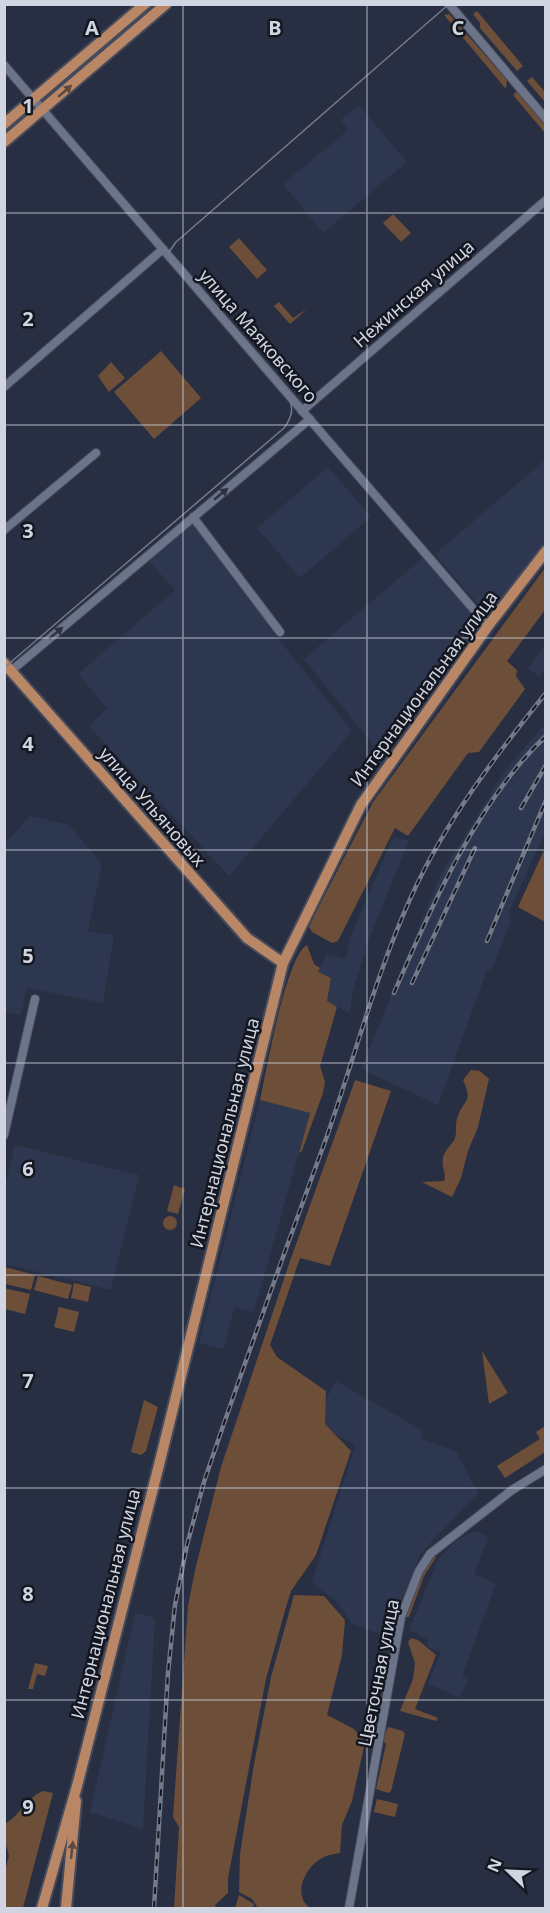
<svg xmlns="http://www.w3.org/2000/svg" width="550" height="1913" viewBox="0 0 550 1913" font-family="'Noto Sans',sans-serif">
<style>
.built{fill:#2e3750}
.green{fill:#6d4e38}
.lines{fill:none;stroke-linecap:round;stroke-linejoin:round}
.minor-casing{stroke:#464b5c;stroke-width:10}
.major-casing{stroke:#464b5c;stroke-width:14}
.minor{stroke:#6c748a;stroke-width:8}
.major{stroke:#b98766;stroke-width:10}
.tram{stroke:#747a8a;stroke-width:1.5}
.rail-casing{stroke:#747a8a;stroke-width:4.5}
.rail{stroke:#141720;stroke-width:2;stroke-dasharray:7;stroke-linecap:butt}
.oneway{fill:#5e4940}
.oneway2{fill:#2e3340}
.grid{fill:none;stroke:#d0d5e1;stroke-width:1.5;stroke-opacity:0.55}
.labels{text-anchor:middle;stroke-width:5;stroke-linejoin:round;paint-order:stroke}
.street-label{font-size:18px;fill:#d0d5e1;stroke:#141720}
.grid-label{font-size:20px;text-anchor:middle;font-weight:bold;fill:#d0d5e1;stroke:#141720;stroke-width:5;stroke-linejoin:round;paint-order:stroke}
</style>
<rect width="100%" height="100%" fill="#282f42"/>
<g class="built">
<path d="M359,105L407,162L323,233L283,184L348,130L341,120Z"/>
<path d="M545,460V541L488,616L435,554Z"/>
<path d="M328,467L371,517L300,578L257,528Z"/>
<path d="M192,519L275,621L273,630L277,637L352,731L229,876L89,726L107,708L78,674L175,590L148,560Z"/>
<path d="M425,556L483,623L380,753L304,659Z"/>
<path d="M545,646V670L540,677L528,668Z"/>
<path d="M545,724V832L509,912L511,922L491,971L487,970L438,1105L361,1069L441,874L506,769Z"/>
<path d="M30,816L69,825L102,864L88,931L114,935L103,1003L27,988L21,1015L5,1011V843Z"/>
<path d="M393,837L409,840L369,939L353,990L350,1013L327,1002L318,972L327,954L345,959L350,938Z"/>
<path d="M260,1100L310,1113L254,1312L234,1307L224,1349L199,1343Z"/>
<path d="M15,1145L139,1175L111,1290L5,1264V1188Z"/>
<path d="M336,1381L422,1430L421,1439L456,1451L478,1493L420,1554L391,1638L352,1624L338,1603L312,1582L355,1446L314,1421Z"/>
<path d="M475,1531L488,1537L474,1574L496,1584L462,1676L468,1679L460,1698L428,1684L441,1652L427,1647L428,1640L409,1630L438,1560L455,1541Z"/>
<path d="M135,1613L155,1618L143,1829L90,1812Z"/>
</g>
<g class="green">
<path d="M477,11L523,66L517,71L480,28V23L473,14Z"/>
<path d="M449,14L507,80L506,89L444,15Z"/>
<path d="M532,77L545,92V102L527,81Z"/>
<path d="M517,91L545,123V133L513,95Z"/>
<path d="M393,214L411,233L401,242L383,223Z"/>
<path d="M239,238L267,270L257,279L229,247Z"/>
<path d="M279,302L293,318L307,309L290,324L274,306Z"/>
<path d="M161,351L201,398L154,439L114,392Z"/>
<path d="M111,362L125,378L109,392L98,376Z"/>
<path d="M545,568V610L507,661L517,670L516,676L525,689L479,752L468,753L408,836L395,828L338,941L332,943L312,932L309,927L315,914L373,802Z"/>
<path d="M545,848V922L518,907Z"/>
<path d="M307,945L314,964L320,968L318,972L331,978L327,1001L337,1007L320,1066L325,1082L323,1093L302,1151L299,1153L310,1113L260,1100C266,1073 286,956 307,945Z"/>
<path d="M471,1070L480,1071L489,1079L478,1127L468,1151L461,1178L452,1197L422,1182L444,1181C447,1174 441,1167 443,1158C445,1149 452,1145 455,1138C457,1132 455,1125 457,1119C463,1098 474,1104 463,1080Z"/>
<path d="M355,1080L391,1091L330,1266L300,1258L270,1345L277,1357L326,1391L325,1424L351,1451L316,1555L291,1591L286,1607L266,1679L228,1878V1893L214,1906L224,1908H174L179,1827L173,1817L188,1606L195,1570L221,1467L290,1261Z"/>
<path d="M174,1185L185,1189L178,1214L167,1211Z"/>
<circle cx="170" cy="1223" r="7"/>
<path d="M5,1267L35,1275L31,1290L5,1284Z"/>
<path d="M38,1276L72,1285L68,1299L34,1290Z"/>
<path d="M74,1283L91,1287L88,1302L71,1298Z"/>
<path d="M4,1288L30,1294L25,1314L5,1309Z"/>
<path d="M59,1307L79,1312L74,1332L54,1327Z"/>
<path d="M482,1351L508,1393L489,1404Z"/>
<path d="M144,1400L158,1407L146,1451L141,1455L131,1452Z"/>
<path d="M545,1426V1452L505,1478L497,1466L540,1439L536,1432Z"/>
<path d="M433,1556L436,1557L424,1576L409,1617H406L422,1572Z"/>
<path d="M294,1595L324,1596L345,1620L342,1655L327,1715L354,1729L365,1742L352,1801L342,1825L340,1853C335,1854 327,1855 322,1858C305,1867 292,1895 310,1908H258L252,1899L239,1892L240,1854L254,1764L271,1677Z"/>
<path d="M411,1638L418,1640L436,1655L415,1709L438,1718L436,1721L400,1711L413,1679L415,1663L408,1642Z"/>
<path d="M35,1663L48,1666L45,1676L37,1674L33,1689H28Z"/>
<path d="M388,1727L403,1731L405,1734L391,1791L388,1793L376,1789L386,1744L382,1740Z"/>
<path d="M43,1791L53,1793L23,1908H5V1871L9,1856L5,1840V1824C19,1816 30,1795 43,1791Z"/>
<path d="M377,1799L398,1804L395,1817L374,1812Z"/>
<path d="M239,1895L254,1904L253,1908H235Z"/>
</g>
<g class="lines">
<g class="minor-casing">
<g id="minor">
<path d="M449,4L546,119"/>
<path d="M4,65L488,626"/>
<path d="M4,387L163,249"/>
<path d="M302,411L546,200"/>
<path d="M193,517L280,632"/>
<path d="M4,530L96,453"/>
<path d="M11,671L310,419"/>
<path d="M4,1135L35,999"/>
<path d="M349,1908L401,1617L419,1571L430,1554L512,1490L546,1469"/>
</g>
</g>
<g class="major-casing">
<g id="major">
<path d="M4,124L145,4"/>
<path d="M4,142L166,4"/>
<path d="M4,663L247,938L283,963"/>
<path d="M42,1908L77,1786L159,1465L283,963L361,805L488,626L546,551"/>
<path d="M66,1908L76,1801"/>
</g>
</g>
<use href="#minor" class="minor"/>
<use href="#major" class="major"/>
<path class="tram" d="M4,668L284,428C293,416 294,407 287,394L171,261L169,252L176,242L449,4"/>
<g class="rail-casing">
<g id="rail">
<path d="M521,808L546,765"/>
<path d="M487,941L546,800"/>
<path d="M412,983L475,848"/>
<path d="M394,993C430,909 479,798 546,736"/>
<path d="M154,1908L168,1673L175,1605L187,1545L204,1482C243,1366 285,1251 327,1136C355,1056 376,974 411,897C445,822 495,756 546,693"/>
</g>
</g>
<use href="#rail" class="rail"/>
</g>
<defs><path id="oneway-solid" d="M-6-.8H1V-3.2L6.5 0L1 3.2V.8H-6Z" transform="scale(1.5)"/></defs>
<g class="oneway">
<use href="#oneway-solid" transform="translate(65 91) rotate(-41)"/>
<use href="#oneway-solid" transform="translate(72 1850) rotate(-84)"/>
</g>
<g class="oneway2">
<use href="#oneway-solid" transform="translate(221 494) rotate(-40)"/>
<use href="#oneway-solid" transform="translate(56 633) rotate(-40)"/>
</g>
<path class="grid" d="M183,4V1908M367,4V1908M4,213H546M4,425H546M4,638H546M4,850H546M4,1063H546M4,1275H546M4,1488H546M4,1700H546"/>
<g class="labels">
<g class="street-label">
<text transform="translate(414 294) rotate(-41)" y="6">Нежинская улица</text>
<text transform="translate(258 336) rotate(49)" y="6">улица Маяковского</text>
<text transform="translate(424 689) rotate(-54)" y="6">Интернациональная улица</text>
<text transform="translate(152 807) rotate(49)" y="6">улица Ульяновых</text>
<text transform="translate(225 1133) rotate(-76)" y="6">Интернациональная улица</text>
<text transform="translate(106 1604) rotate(-76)" y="6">Интернациональная улица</text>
<text transform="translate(379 1673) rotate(-79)" y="6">Цветочная улица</text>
</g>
</g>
<g class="grid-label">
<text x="92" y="35">A</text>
<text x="275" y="35">B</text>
<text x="458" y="35">C</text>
<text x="28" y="113">1</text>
<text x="28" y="326">2</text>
<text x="28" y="538">3</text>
<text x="28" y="751">4</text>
<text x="28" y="963">5</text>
<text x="28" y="1176">6</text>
<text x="28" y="1388">7</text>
<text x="28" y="1601">8</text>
<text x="28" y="1814">9</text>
</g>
<rect width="550" height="1913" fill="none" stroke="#d0d5e1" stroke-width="12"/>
<g transform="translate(508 1871) rotate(293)" stroke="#141720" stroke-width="4.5" paint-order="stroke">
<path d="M0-4.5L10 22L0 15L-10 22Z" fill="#d0d5e1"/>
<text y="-9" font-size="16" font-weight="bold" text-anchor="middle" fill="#d0d5e1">N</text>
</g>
</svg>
